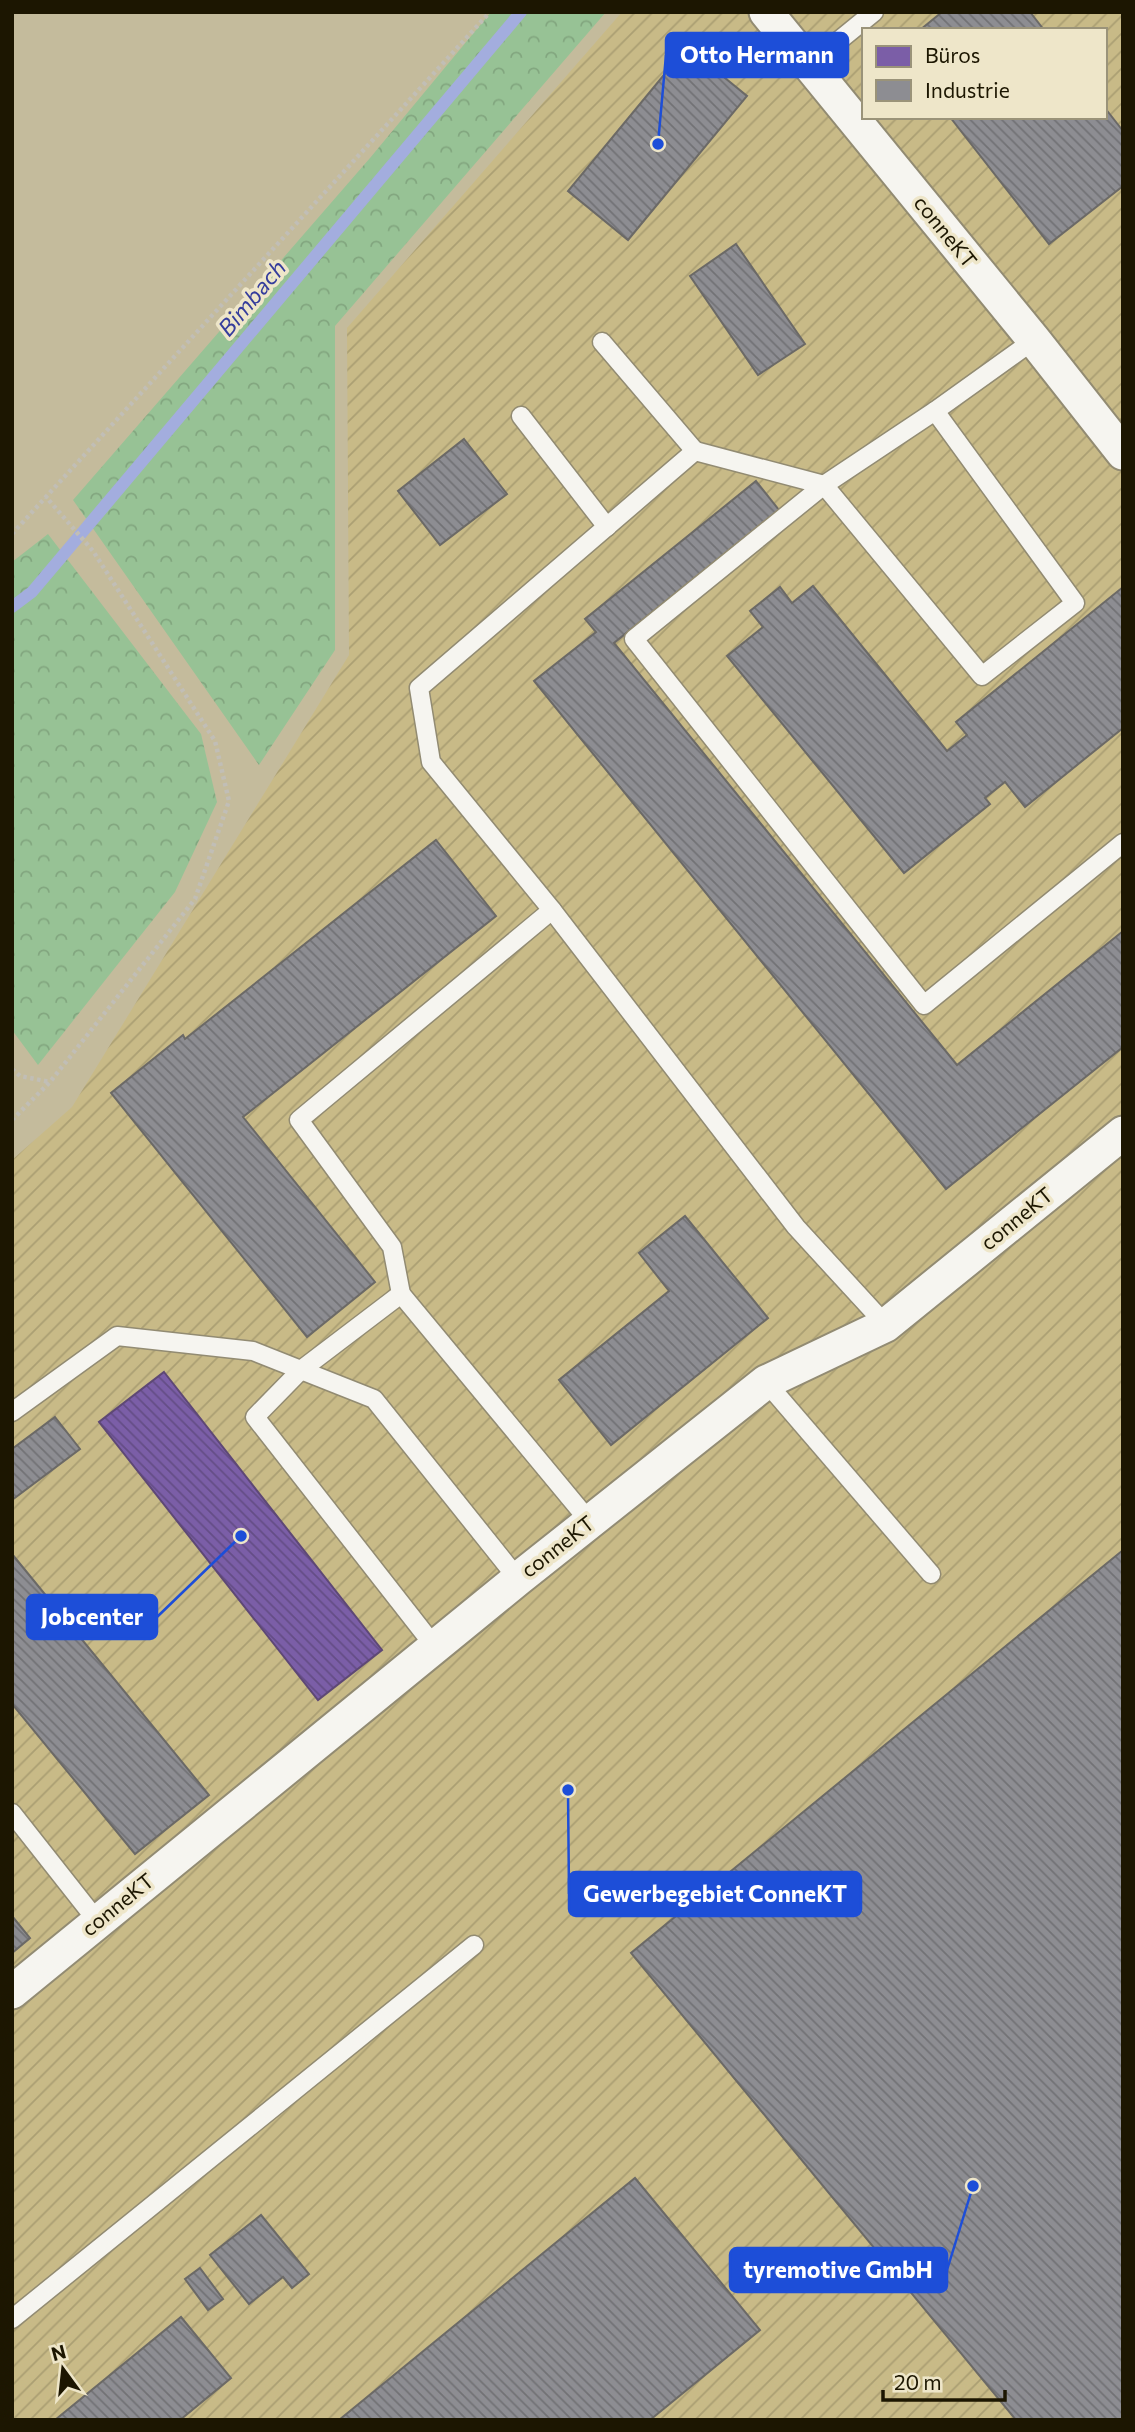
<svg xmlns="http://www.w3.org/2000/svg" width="1135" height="2432" viewBox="0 0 1135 2432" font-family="Commissioner,sans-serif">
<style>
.industrial{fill:url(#industrial-furrows);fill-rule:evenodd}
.forest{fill:url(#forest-crowns)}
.offices{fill:url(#offices-back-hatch);stroke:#5e4875;stroke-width:2}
.industry{fill:url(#industry-back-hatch);stroke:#6b6966;stroke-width:2}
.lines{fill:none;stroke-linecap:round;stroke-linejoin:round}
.stream{stroke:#a3adde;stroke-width:12}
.service-casing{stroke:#928b72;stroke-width:21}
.minor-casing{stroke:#928b72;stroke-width:37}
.path{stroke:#c1beb6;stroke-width:4.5;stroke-dasharray:3.5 3.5;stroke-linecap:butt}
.service{stroke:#f6f5f0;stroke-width:18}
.minor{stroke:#f6f5f0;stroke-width:33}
.labels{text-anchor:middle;stroke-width:7;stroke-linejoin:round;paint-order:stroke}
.street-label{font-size:21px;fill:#1c1601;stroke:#eee6c9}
.water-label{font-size:23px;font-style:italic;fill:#353d9c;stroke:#eee6c9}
.leader{fill:none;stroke:#1d4ed8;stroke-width:2.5}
.callout-dot{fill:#1d4ed8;stroke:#eee6c9;stroke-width:2.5}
.callout{fill:#1d4ed8;stroke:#1d4ed8;stroke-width:2.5}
.callout-label{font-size:23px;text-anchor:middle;font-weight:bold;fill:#fff}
</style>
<defs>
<pattern id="industrial-furrows" width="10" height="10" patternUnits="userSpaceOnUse" patternTransform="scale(1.75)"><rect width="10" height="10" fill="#c8ba87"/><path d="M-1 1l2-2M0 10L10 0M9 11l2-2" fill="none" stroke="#ab9f73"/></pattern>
<pattern id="forest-crowns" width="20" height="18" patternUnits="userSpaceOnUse" patternTransform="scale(1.75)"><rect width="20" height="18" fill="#97c295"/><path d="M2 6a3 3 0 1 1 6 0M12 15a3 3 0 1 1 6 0" fill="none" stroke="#82a67f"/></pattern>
<pattern id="offices-back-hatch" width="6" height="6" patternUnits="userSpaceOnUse" patternTransform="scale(1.75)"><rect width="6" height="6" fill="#7b5ea7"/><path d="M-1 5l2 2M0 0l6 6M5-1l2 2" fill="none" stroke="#644d86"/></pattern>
<pattern id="industry-back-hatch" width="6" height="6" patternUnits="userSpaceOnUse" patternTransform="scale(1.75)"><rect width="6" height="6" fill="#8d8d92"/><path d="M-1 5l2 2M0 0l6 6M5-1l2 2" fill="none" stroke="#727275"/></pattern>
</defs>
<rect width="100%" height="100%" fill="#c4bb9c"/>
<path class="industrial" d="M622,12H1123V2420H12V1160L72,1107L349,655L347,328ZM864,30H1105V117H864Z"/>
<g class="forest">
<path d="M491,12H606L335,326V650L259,765L73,500L370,158Z"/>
<path d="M48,534L201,734L217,802L175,892L38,1065L12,1030V562Z"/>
</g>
<path class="offices" d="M164,1372L382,1650L318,1700L99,1422Z"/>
<g class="industry">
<path d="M942,12H1030L1044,30H920Z"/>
<path d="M687,47L747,96L628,240L568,191Z"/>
<path d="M1105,108L1123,131V186L1049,244L950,117H1105Z"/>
<path d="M736,244L805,344L758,375L690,276Z"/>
<path d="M464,439L507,494L440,545L398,491Z"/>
<path d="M756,481L779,510L614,643L957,1065L1123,931V1047L946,1189L534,681L596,632L585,619Z"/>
<path d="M813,586L947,751L967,735L956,722L1123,587V728L1025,807L1005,782L985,798L990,804L904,873L727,656L763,627L750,611L780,587L792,603Z"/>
<path d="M436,840L496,916L243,1117L375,1282L307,1337L111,1093L183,1035L185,1039Z"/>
<path d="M685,1216L768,1318L611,1445L559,1380L669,1291L639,1253Z"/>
<path d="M55,1417L80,1449L12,1500V1449Z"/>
<path d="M1123,1550V2420H1016L631,1953Z"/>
<path d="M12,1554L209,1795L135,1854L12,1704Z"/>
<path d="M12,1916L30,1938L12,1953Z"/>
<path d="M635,2178L760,2330L650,2420H339Z"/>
<path d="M261,2215L309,2274L292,2288L283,2277L249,2304L210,2255Z"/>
<path d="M200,2268L223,2299L208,2310L185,2279Z"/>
<path d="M181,2317L231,2378L180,2420H55Z"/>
</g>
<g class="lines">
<path class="stream" d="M12,607L32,592L521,12"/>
<g class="service-casing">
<g id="service">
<path d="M809,65L874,12"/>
<path d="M1034,340L935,411L824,485L634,639L924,1005L1123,843"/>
<path d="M602,342L695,451"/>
<path d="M521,416L607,527"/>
<path d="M401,1294L392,1247L299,1120L552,910"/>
<path d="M886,1325L796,1227L552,910L431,762L419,688L695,451L824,485L982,676L1075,603L935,411"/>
<path d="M766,1382L931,1574"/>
<path d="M12,1412L117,1336L253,1351L374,1399L518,1579"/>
<path d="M435,1647L255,1417L301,1370L401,1294L590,1522"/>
<path d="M12,1813L98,1922"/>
<path d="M12,2319L474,1945"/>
</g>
</g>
<g class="minor-casing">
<g id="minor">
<path d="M766,12L1034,340L1123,453"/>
<path d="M12,1992L518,1579L766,1382L886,1325L1123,1133"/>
</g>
</g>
<g class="path">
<path d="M12,534L490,12"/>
<path d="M12,1069L20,1076L50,1082"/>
<path d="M12,1120L50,1082L195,899L229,801L215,741L93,551L46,497"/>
</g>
<use href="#service" class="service"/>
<use href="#minor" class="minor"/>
</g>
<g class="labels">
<g class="street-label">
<text transform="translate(945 232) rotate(51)" y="7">conneKT</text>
<text transform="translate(1017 1219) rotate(-39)" y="7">conneKT</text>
<text transform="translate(558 1547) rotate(-38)" y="7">conneKT</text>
<text transform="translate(118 1905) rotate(-39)" y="7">conneKT</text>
</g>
<g class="water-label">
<text transform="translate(252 298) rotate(-50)" y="8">Bimbach</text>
</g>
</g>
<path class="leader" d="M658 144L666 55M241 1536L157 1617M568 1790L569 1894M973 2186L947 2270"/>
<g class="callout-dot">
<circle cx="658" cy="144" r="7"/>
<circle cx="241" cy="1536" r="7"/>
<circle cx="568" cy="1790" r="7"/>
<circle cx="973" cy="2186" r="7"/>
</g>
<g class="callout">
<rect x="666" y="33" width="182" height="44" rx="7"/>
<rect x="27" y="1595" width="130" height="44" rx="7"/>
<rect x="569" y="1872" width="292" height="44" rx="7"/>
<rect x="730" y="2248" width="217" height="44" rx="7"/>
</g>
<g class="callout-label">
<text x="757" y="63">Otto Hermann</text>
<text x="92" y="1625">Jobcenter</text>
<text x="715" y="1902">Gewerbegebiet ConneKT</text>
<text x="838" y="2278">tyremotive GmbH</text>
</g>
<rect width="1135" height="2432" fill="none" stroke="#1c1601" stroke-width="28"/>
<rect x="862" y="28" width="245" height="91" fill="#eee6c9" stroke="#9a9379" stroke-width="2"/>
<rect x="876" y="46" width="35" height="21" fill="#7b5ea7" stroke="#9a9379" stroke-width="2"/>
<text x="925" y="63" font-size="21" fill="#1c1601">Büros</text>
<rect x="876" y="80" width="35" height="21" fill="#8d8d92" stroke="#9a9379" stroke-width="2"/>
<text x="925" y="98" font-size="21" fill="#1c1601">Industrie</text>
<g transform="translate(63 2369) rotate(345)" stroke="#eee6c9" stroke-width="5" paint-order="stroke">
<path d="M0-5L12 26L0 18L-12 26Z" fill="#1c1601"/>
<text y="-10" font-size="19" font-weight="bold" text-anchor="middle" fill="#1c1601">N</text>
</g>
<path d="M883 2390v10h122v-10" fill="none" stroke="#1c1601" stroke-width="3.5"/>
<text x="894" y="2390" font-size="21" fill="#1c1601" stroke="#eee6c9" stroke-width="5" paint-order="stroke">20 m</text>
</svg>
